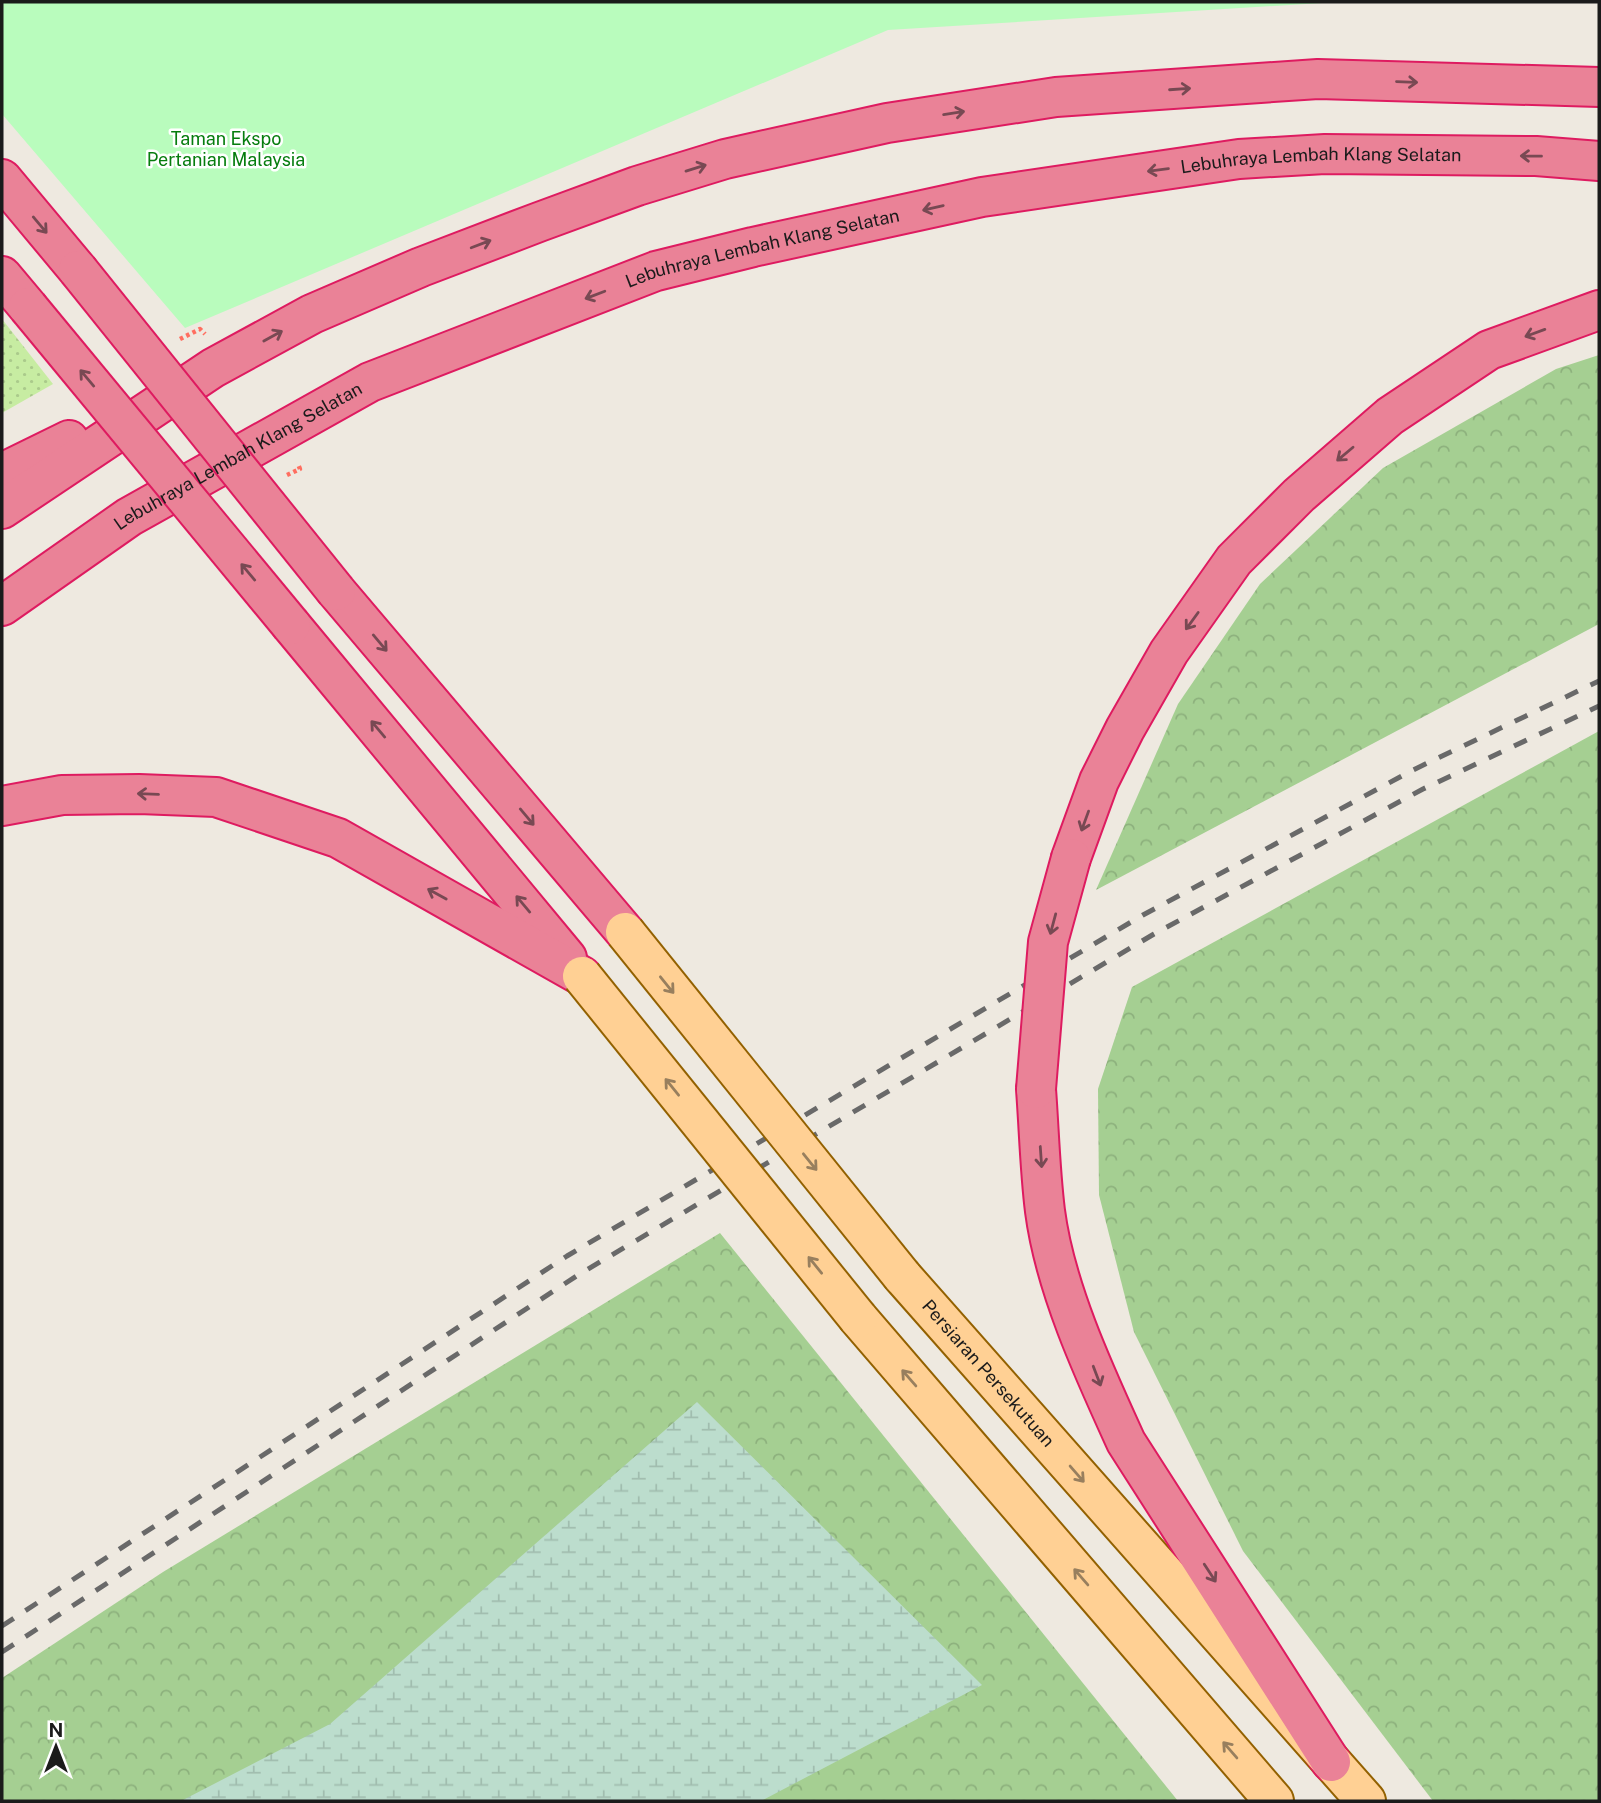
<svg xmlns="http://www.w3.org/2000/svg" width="1601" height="1803" viewBox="0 0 1601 1803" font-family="'Public Sans',sans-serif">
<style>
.grass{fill:url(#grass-dots)}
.forest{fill:url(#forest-crowns)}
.wetland{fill:url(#wetland-marsh)}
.park{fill:#b9fcbd}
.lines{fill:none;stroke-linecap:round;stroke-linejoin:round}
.major-casing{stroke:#936100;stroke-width:42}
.highway-casing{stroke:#de1b60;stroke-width:42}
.path{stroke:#ff6e60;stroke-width:4.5;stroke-dasharray:3.5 3.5;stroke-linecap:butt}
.major{stroke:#ffd094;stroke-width:38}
.highway{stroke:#ea8297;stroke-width:38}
.rail{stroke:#696969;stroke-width:5;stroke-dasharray:14 14;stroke-linecap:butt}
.major-bridge-casing{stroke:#936100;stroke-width:42;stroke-linecap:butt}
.highway-bridge-casing{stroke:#de1b60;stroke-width:42;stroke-linecap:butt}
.major-bridge{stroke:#ffd094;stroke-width:38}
.highway-bridge{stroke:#ea8297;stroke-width:38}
.oneway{stroke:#784953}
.oneway2{stroke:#987f5e}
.labels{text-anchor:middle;stroke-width:5;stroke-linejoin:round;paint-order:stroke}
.park-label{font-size:18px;fill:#067d0e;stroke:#fff}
.street-label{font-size:18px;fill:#1b1b1b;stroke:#fff}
</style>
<defs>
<pattern id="grass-dots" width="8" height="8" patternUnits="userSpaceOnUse" patternTransform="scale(1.75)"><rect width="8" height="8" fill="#c7eca2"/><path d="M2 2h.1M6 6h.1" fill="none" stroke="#aaca8b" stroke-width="1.8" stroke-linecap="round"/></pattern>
<pattern id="forest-crowns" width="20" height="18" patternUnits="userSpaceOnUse" patternTransform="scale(1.75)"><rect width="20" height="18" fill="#a5cf92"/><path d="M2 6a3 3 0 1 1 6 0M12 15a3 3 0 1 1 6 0" fill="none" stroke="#8db17d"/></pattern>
<pattern id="wetland-marsh" width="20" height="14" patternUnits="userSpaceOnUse" patternTransform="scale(1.75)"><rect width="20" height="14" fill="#bcddcd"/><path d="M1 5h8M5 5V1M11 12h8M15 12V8" fill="none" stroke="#a1bdaf"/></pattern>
</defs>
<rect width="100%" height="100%" fill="#eee9e0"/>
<path class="grass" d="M2,319L53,384L2,413Z"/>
<g class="forest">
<path d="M1599,355V624L1096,890L1178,704L1260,584L1383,468L1556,369Z"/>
<path d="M1599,731V1801H1433L1243,1551L1134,1332L1099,1195L1098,1089L1132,987Z"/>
<path d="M720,1233L1178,1801H2V1678L163,1572Z"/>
</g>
<path class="wetland" d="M697,1402L982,1685L761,1801H181L330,1724Z"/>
<path class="park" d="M2,2H1338L888,30L185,328L2,114Z"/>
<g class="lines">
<g class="major-casing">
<g id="major">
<path id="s1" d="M902,1276L1366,1801"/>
<path d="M858,1318L1274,1801"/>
</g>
</g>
<g class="highway-casing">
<g id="highway">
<path d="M2,179L78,270"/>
<path d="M2,276L28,307"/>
<path d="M2,473L69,440"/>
<path d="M2,509L213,368L312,314L421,267L539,222L637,186L725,159L887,123L1056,97L1318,79L1599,87"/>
<path d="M336,591L625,932"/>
<path id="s2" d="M2,606L129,517L370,382L656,271L753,247L982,197L1239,159L1325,154L1536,156L1599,161"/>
<path d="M291,625L567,958"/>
<path d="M2,806L62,795L139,794L216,797L338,838L582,976"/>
<path d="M1071,858L1099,781L1125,729L1169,652L1234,560L1299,495L1390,416L1489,350L1599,310"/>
<path d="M1036,1089C1039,1129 1040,1171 1045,1211C1055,1288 1094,1372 1126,1442L1331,1762"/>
</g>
</g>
<g class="path">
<path d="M180,339L200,329L205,334"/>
<path d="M287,475L300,469L298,464"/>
</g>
<use href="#major" class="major"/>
<use href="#highway" class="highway"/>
<g class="rail">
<path d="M2,1626L567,1256L1143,915L1413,770L1599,681"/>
<path d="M2,1652L578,1275L1154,934L1423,789L1599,706"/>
</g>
<g class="major-bridge-casing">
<g id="major-bridge">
<path d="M625,932L902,1276"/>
<path d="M582,976L858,1318"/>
</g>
</g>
<g class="highway-bridge-casing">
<g id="highway-bridge">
<path d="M78,270L336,591"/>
<path d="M28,307L291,625"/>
<path d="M1036,1089L1048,942L1071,858"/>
</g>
</g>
<use href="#major-bridge" class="major-bridge"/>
<use href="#highway-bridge" class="highway-bridge"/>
</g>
<defs><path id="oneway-shaft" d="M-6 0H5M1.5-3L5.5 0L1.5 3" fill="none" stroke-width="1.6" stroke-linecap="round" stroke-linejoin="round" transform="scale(1.75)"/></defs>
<g class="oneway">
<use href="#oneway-shaft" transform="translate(1407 82) rotate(2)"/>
<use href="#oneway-shaft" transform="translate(1180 89) rotate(-4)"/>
<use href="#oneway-shaft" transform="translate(954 113) rotate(-9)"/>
<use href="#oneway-shaft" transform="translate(1531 156) rotate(-179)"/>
<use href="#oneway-shaft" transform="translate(696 168) rotate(-17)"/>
<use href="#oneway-shaft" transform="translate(1158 170) rotate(173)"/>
<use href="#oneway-shaft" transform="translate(933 208) rotate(167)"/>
<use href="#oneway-shaft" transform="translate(40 225) rotate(50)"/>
<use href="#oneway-shaft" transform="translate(481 244) rotate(-21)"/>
<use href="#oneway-shaft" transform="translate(595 295) rotate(159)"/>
<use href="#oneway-shaft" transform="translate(1535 333) rotate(160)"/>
<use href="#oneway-shaft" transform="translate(273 336) rotate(-29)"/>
<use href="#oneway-shaft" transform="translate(87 378) rotate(-130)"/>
<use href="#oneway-shaft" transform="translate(1345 454) rotate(140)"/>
<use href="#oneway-shaft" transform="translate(248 572) rotate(-130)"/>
<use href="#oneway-shaft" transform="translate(1192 621) rotate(126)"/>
<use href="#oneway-shaft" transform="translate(380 643) rotate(50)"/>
<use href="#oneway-shaft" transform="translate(378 729) rotate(-130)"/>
<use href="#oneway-shaft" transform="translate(148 794) rotate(-178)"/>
<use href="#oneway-shaft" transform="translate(527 817) rotate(50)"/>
<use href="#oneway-shaft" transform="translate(1085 821) rotate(110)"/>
<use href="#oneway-shaft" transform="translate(437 894) rotate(-151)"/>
<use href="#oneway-shaft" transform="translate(523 904) rotate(-130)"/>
<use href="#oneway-shaft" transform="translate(1053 924) rotate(105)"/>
<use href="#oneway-shaft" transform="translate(1041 1157) rotate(86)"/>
<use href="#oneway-shaft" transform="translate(1097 1376) rotate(69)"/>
<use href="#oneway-shaft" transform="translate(1210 1573) rotate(57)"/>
</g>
<g class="oneway2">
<use href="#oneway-shaft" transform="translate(667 985) rotate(51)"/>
<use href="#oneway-shaft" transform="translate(672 1087) rotate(-129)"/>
<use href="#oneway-shaft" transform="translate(810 1162) rotate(51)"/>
<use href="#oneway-shaft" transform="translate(815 1265) rotate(-129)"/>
<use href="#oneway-shaft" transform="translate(909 1378) rotate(-131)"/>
<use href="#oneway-shaft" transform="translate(1077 1474) rotate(49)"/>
<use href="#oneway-shaft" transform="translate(1081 1577) rotate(-131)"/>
<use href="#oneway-shaft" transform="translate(1230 1750) rotate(-131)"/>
</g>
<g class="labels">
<g class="park-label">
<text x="226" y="145">Taman Ekspo<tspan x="226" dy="21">Pertanian Malaysia</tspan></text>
</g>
<g class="street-label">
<text dy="6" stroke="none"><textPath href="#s2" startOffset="1414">Lebuhraya Lembah Klang Selatan</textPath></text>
<text dy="6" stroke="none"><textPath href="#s2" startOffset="847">Lebuhraya Lembah Klang Selatan</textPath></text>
<text dy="6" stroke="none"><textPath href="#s2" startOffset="280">Lebuhraya Lembah Klang Selatan</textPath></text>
<text dy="6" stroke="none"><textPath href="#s1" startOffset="130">Persiaran Persekutuan</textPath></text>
</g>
</g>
<rect width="1601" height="1803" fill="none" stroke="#1b1b1b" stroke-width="7"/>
<g transform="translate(56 1747)" stroke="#ffffff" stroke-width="5" paint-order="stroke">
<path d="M0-5L12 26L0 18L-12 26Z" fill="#1b1b1b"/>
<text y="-10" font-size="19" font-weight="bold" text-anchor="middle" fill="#1b1b1b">N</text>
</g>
</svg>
